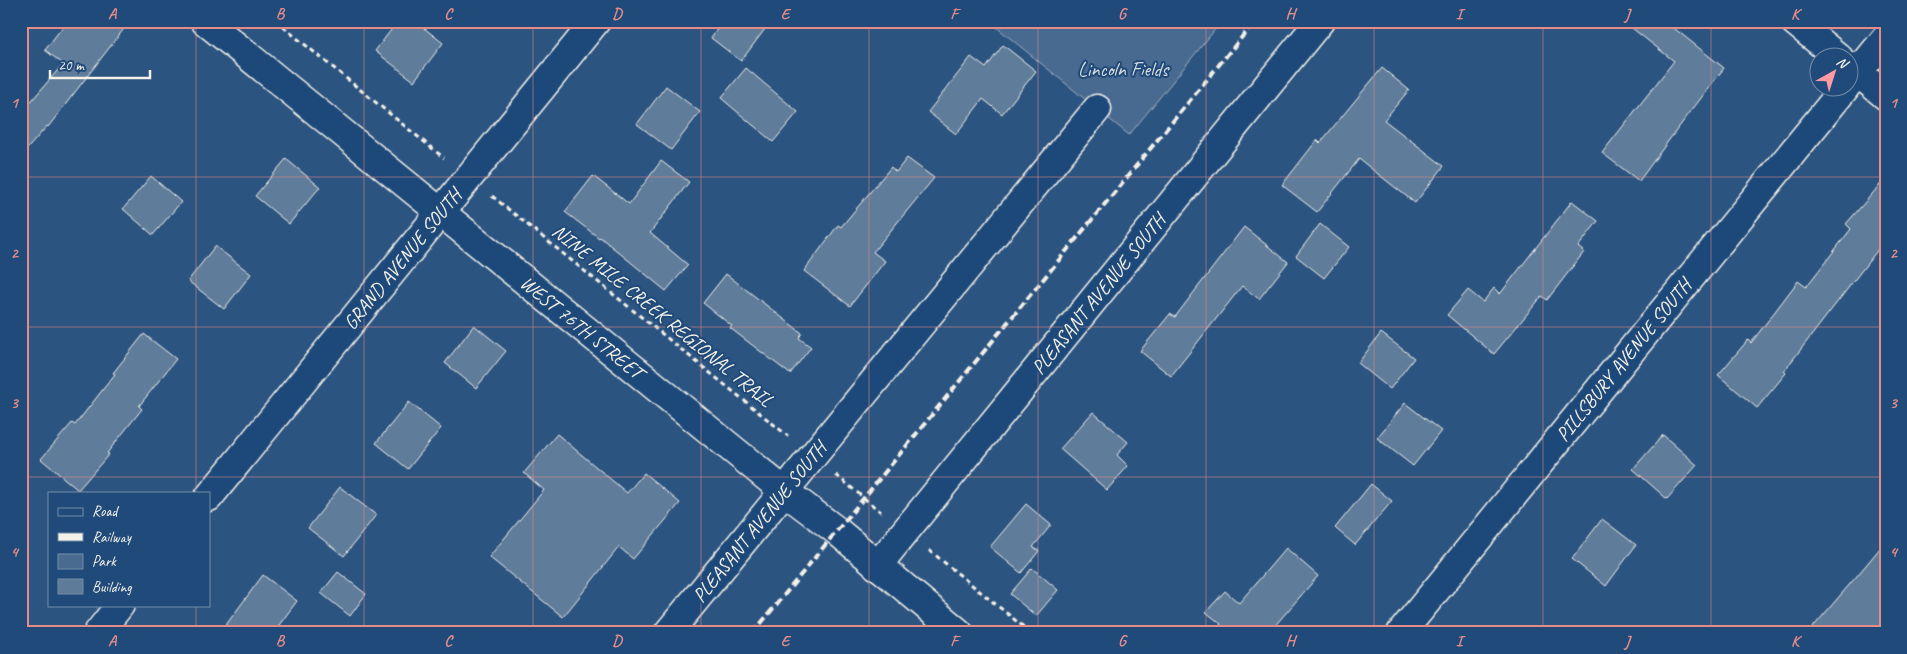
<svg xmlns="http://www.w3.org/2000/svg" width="1907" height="654" viewBox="0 0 1907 654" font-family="Caveat,sans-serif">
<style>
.green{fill:#496b90;stroke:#9eaebc}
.building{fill:#5e7b9a;stroke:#f4f1e8}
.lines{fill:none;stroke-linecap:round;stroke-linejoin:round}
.street-casing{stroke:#f4f1e8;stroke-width:31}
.secondary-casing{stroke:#f4f1e8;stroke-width:31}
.path{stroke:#f4f1e8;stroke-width:3;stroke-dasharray:5 4;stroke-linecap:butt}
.street{stroke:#1f4a7a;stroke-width:28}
.secondary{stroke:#1f4a7a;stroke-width:28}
.rail{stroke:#f4f1e8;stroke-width:4;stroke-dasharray:8 4;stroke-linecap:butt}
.grid{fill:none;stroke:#e58c88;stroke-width:1;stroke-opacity:0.55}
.labels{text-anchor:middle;stroke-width:4;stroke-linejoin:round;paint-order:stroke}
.park-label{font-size:20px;fill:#dadddb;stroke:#1f4a7a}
.street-label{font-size:20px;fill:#f4f1e8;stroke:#1f4a7a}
.neatline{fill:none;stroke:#e58c88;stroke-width:2}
.grid-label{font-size:16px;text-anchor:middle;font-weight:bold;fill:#e58c88}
</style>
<rect width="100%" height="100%" fill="#2c5481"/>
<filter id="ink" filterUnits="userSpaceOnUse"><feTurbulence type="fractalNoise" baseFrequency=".02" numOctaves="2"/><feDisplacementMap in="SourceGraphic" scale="10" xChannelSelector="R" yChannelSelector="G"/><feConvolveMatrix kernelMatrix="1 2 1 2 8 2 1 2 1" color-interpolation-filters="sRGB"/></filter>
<g filter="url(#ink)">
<path class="green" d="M989,21H1222L1129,135Z"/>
<g class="building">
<path d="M67,21H130L48,127L47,126L21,156V113L63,64L45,50Z"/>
<path d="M398,21H415L443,43L414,81L375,51Z"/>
<path d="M723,21H771L741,61L711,38Z"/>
<path d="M1623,21H1665L1724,68L1669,140L1639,181L1602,153L1674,61Z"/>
<path d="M1003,45L1036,71L1002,114L983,99L956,134L928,112L971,57L986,68Z"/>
<path d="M746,68L798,112L773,142L721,98Z"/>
<path d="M1382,68L1409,90L1384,120L1444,166L1415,203L1359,159L1317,212L1282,185L1317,140L1320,143Z"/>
<path d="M666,86L700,112L671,150L637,124Z"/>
<path d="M907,158L934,178L873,252L885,261L850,306L804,271L838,225L841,227L891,167L896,172Z"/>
<path d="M286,159L320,187L289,224L255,196Z"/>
<path d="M661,161L689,182L650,233L688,265L666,291L600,237L599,238L565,212L593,176L629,204Z"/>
<path d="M151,176L181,202L153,235L123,209Z"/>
<path d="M1886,178V239L1784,371L1786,373L1757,408L1718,375L1748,340L1751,343L1798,281L1806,287L1851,229L1846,224Z"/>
<path d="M1572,201L1598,221L1578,247L1584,252L1547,300L1542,296L1494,354L1447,315L1468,290L1483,302L1494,288L1500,294Z"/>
<path d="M1320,224L1349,247L1324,278L1296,256Z"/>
<path d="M1244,227L1288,262L1259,299L1242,286L1171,376L1140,351L1170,314L1175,317Z"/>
<path d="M215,246L251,274L224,309L188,281Z"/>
<path d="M726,274L802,333L799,338L811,347L790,374L730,328L732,326L703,303Z"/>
<path d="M474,325L506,351L476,388L445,363Z"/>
<path d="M1381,333L1414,358L1390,389L1358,363Z"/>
<path d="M144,334L176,359L139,406L142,409L107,453L109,454L78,490L41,459L72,423L75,425L115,374L113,373Z"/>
<path d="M409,402L441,428L408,469L376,443Z"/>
<path d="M1405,403L1441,431L1413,466L1377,438Z"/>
<path d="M1093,412L1128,442L1117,455L1128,466L1107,490L1060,449Z"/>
<path d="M557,434L627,493L644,473L680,503L633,559L619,547L563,617L489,557L544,490L524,473Z"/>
<path d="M1663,435L1697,465L1667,499L1633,469Z"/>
<path d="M1371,484L1392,501L1355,545L1335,528Z"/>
<path d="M340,487L376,515L344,556L308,528Z"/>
<path d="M1026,504L1051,525L1033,547L1039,551L1021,573L990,547Z"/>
<path d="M1602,519L1636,545L1606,586L1572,559Z"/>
<path d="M1886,541V633H1808L1856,577Z"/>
<path d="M1286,548L1318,576L1272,629L1276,633H1214L1221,624L1206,612L1225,591L1239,603Z"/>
<path d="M1032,568L1058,590L1036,616L1010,594Z"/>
<path d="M338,572L366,594L350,616L321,593Z"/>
<path d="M263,575L297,601L273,633H220Z"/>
</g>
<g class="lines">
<g class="street-casing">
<g id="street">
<path d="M1794,21L1839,58"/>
<path d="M1850,66L1886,96"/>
<path d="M1850,82L1886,38"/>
<path d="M209,497L596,21"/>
<path d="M877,566L1320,21"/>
<path d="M98,633L120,605"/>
<path d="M668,633L1097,109"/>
<path d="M1401,633L1845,88"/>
</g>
</g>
<g class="secondary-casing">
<path id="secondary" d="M205,21L784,491L837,531L959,633"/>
</g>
<g class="path">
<path d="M276,21L444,158"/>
<path d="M492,196L788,436"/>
<path d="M836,475L881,512"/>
<path d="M929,550L1031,633"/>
</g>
<use href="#street" class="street"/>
<use href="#secondary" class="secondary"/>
<path class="rail" d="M753,633L1255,21"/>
</g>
</g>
<path class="grid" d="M196,21V493M364,21V633M533,21V633M701,21V633M869,21V633M1038,21V633M1206,21V633M1374,21V633M1543,21V633M1711,21V633M21,177H1886M21,327H1886M21,477H1886M196,605V633"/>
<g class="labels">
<g class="park-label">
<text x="1123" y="76">Lincoln Fields</text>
</g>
<g class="street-label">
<text transform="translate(402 259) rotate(-51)" y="7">GRAND AVENUE SOUTH</text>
<text transform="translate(1098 294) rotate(-51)" y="7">PLEASANT AVENUE SOUTH</text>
<text transform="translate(663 315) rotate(39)" y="7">NINE MILE CREEK REGIONAL TRAIL</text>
<text transform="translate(582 327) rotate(39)" y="7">WEST 76TH STREET</text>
<text transform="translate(1623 360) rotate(-51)" y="7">PILLSBURY AVENUE SOUTH</text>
<text transform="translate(759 522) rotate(-51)" y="7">PLEASANT AVENUE SOUTH</text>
</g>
</g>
<rect width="1907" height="654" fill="none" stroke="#1f4a7a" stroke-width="55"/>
<rect x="48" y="492" width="162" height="115" fill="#1f4a7a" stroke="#748da6"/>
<rect x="58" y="508" width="25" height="8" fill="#1f4a7a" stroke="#748da6"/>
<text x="92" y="516" font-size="15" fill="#f4f1e8">Road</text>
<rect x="58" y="533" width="25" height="8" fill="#f4f1e8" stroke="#748da6"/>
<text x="92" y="542" font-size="15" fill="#f4f1e8">Railway</text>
<rect x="58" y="554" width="25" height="15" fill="#496b90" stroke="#748da6"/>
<text x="92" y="566" font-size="15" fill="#f4f1e8">Park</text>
<rect x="58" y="579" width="25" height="15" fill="#5e7b9a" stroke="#748da6"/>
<text x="92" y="592" font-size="15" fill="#f4f1e8">Building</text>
<g transform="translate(1834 72) rotate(39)"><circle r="24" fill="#1f4a7a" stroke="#748da6"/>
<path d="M0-4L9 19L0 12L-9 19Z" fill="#ff9aa2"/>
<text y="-8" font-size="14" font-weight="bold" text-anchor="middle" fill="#f4f1e8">N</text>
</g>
<path d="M50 70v8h100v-8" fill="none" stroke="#f4f1e8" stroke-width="2.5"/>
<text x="58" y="70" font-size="15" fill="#f4f1e8" stroke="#1f4a7a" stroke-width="4" paint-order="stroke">20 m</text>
<rect x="28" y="28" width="1852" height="598" class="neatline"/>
<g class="grid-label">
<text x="112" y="19">A</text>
<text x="280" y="19">B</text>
<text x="448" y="19">C</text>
<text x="617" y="19">D</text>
<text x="785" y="19">E</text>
<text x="954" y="19">F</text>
<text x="1122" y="19">G</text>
<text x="1290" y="19">H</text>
<text x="1459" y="19">I</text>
<text x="1627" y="19">J</text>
<text x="1795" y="19">K</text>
<text x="14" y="108">1</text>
<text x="1893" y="108">1</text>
<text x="14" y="258">2</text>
<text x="1893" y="258">2</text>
<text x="14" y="408">3</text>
<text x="1893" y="408">3</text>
<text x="14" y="557">4</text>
<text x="1893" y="557">4</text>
<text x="112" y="646">A</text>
<text x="280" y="646">B</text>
<text x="448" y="646">C</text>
<text x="617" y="646">D</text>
<text x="785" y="646">E</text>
<text x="954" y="646">F</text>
<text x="1122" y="646">G</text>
<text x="1290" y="646">H</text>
<text x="1459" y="646">I</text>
<text x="1627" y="646">J</text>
<text x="1795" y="646">K</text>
</g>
</svg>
